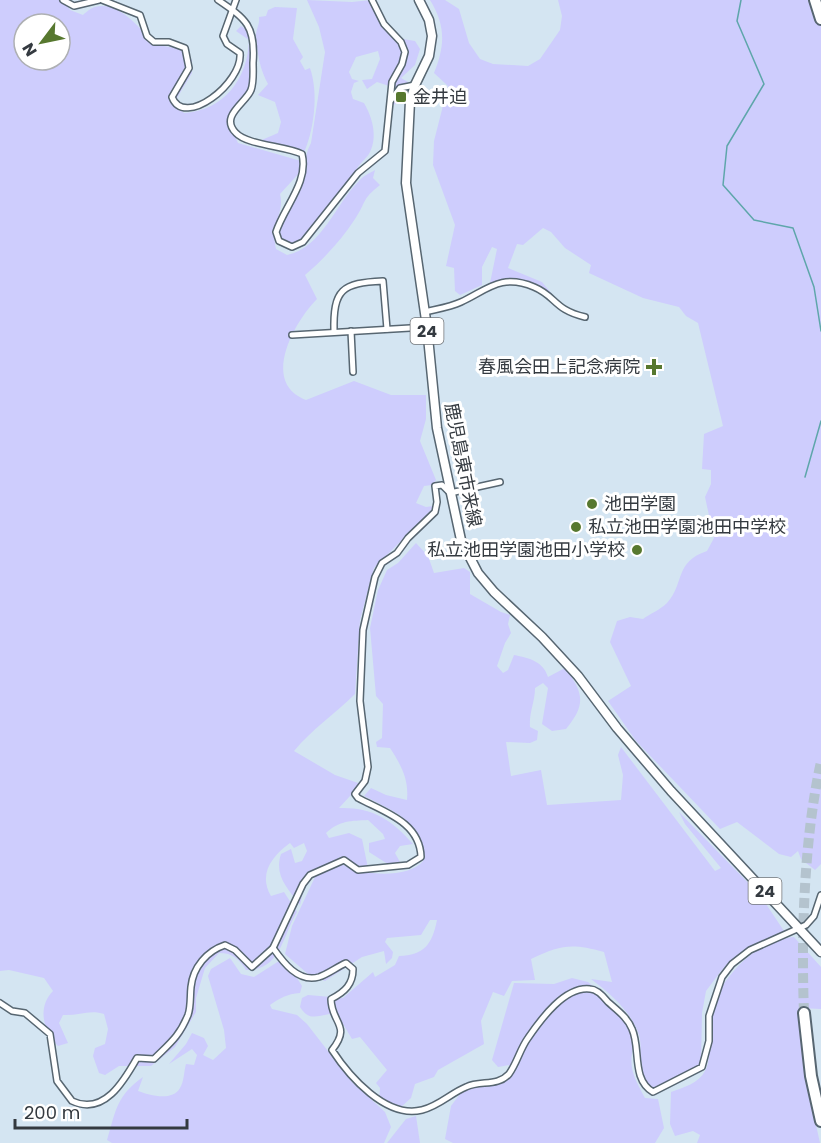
<svg xmlns="http://www.w3.org/2000/svg" width="821" height="1143" viewBox="0 0 821 1143" font-family="Poppins,'Noto Sans JP',sans-serif">
<style>
.green{fill:#cecdfd;fill-rule:evenodd}
.lines{fill:none;stroke-linecap:round;stroke-linejoin:round}
.stream{stroke:#5ea6aa;stroke-width:1.5}
.highway-tunnel{stroke:#b4c3ce;stroke-width:10;stroke-dasharray:10 5;stroke-linecap:butt}
.street-casing{stroke:#576671;stroke-width:8}
.primary-casing{stroke:#576671;stroke-width:11}
.highway-casing{stroke:#576671;stroke-width:14}
.street{stroke:#fff;stroke-width:5}
.primary{stroke:#fff;stroke-width:8}
.highway{stroke:#fff;stroke-width:10}
.poi-dot{fill:#57782f;stroke:#fff;stroke-width:2}
.labels{text-anchor:middle;stroke-width:6;stroke-linejoin:round;paint-order:stroke}
.shield{fill:#fff;stroke:#717579;stroke-width:1.5}
.shield-label{font-size:16px;font-weight:bold;fill:#343a40}
.poi-label{font-size:18px;fill:#343a40;stroke:#fff;text-anchor:start}
.street-label{font-size:18px;fill:#343a40;stroke:#fff}
</style>
<rect width="100%" height="100%" fill="#d4e5f2"/>
<g class="green">
<path d="M0,0H63L70,10L83,15C86,12 91,8 95,7C117,0 142,28 152,44L181,49L192,60V73L177,98L178,107L184,113C224,111 248,78 249,40L236,31L241,26L252,33L253,95C233,113 226,116 238,143L301,161L302,170L280,194C285,212 270,225 276,249L287,255C322,248 336,203 359,181C363,176 370,173 375,170L373,178L380,185C361,200 367,201 355,219C342,239 324,259 305,275L317,299C294,322 260,383 306,400L354,381L391,395H426V419L420,441L436,480L432,485L424,486L416,503L426,507L433,506L429,513L374,568L360,620L355,694C335,714 312,729 294,751L335,775L361,784L339,808C372,807 391,819 413,844L400,846L395,853L400,862L391,866L369,852V843L385,839L383,834L368,820C351,821 340,820 326,833L329,838L349,833L362,839L368,868H356L348,859L340,857L328,866L314,870L304,887L300,905C287,887 274,876 281,854L291,849L295,863L302,861L307,851L304,843L294,848L290,843C272,856 258,874 271,896L284,892L297,912C283,934 281,971 246,970C239,959 233,953 219,953L205,968L196,998V1012L175,1047L151,1066H119L105,1075L99,1073L93,1056L95,1048L105,1044L108,1029L104,1014C90,1009 78,1016 63,1015L59,1023L68,1043L58,1046C43,1031 37,1007 53,991L44,978L9,970L0,971ZM24,24H60V60H24Z"/>
<path d="M307,0L352,2L371,0L391,33L397,38L415,41L420,49L415,65L401,78L408,82L400,103L392,105L389,86L377,82L367,89L362,80L372,79L380,59L378,51L356,57L349,72L352,79L359,81L354,83L351,92L353,99L364,103C372,117 378,136 370,152C367,158 361,162 358,167C340,195 322,230 291,245L281,240C274,228 292,203 298,192C305,175 303,157 311,143L325,52L319,27Z"/>
<path d="M430,0H445L459,9L469,43L480,59L493,64L528,66L540,59L560,30L562,16L558,0H821V864L815,870L801,859L798,851L791,857L779,854L737,822L720,829L636,741L608,701L631,686L610,642L617,621L630,617L643,619C650,614 661,609 667,603C685,583 674,562 707,551L714,538L705,497L711,484V470L702,469L704,434L723,426L698,323L686,316L679,307L643,298L589,273L591,265L565,248L551,232L543,228L523,245L517,244L508,268L542,282L561,305C540,285 519,281 490,283L497,249L492,247L482,267V285L460,295L455,291L454,268L446,266L455,225L433,165L434,141L448,86L434,73C445,46 446,26 430,0Z"/>
<path d="M275,7L297,8L293,39L303,57L300,61L305,70L310,68C319,94 314,131 303,155L257,142L278,133L281,122L275,102L258,95L268,84C260,70 257,52 256,36C256,29 260,24 259,17L266,16L268,10Z"/>
<path d="M416,543L428,556L434,573L464,568L470,572V594L501,612L510,615L508,624L511,633L505,643L497,666L503,673L508,670L514,655C529,658 543,661 548,677L565,668C583,692 587,704 566,729L552,731L542,724L548,688L543,683L535,688C535,702 529,712 530,727L538,731L537,740L530,743L506,742L511,776L541,770L547,805L621,800L623,775L618,755L621,747L715,871L721,868L685,824L679,812L760,895L784,931L738,955L721,971L706,991L702,1013L701,1063L696,1073L650,1095C627,1078 647,1054 638,1032C629,1010 611,994 591,979L612,982L604,952C571,943 561,945 531,959L535,980L512,981L504,996L493,992L481,1021L484,1044L438,1070L434,1077L415,1084L411,1098L400,1108L379,1100L380,1088L376,1083L387,1070L360,1037L352,1039L343,1024L329,1014C315,1017 308,1020 300,1007L302,998L308,995L343,998L373,972L375,977L395,965L399,956C424,955 432,945 437,920H430L421,935L387,938L385,942L393,952L392,958L386,964L384,951L362,957L325,981L308,974L285,954L292,926L316,875L342,864C360,876 409,879 423,861C422,821 397,813 364,796L371,788L386,795L407,800C409,779 401,765 390,748L377,747L376,742L382,738L383,704L376,696L370,628L378,590L387,570L398,563Z"/>
<path d="M794,937L821,967V1009L800,1008L804,1071L820,1143H697L700,1135L693,1131L675,1136L670,1124L671,1092C684,1087 698,1084 705,1071C714,1056 704,1032 706,1016C707,1008 714,998 719,991C736,964 760,940 794,937Z"/>
<path d="M230,958L241,974L254,977L279,961L292,970L302,986L300,993C287,994 280,998 270,1005L272,1009L297,1015L307,1024L352,1082L385,1112L391,1127L384,1143H112L107,1140C116,1111 116,1096 143,1077L138,1091C149,1095 172,1102 180,1088C184,1082 184,1071 186,1064L194,1065L197,1055L192,1049L169,1064L186,1044L192,1033L204,1038L208,1046L203,1055L213,1060L226,1048L224,1030L208,976L211,969Z"/>
<path d="M572,978L588,982L625,1013L636,1038C627,1065 632,1074 645,1098L658,1099L664,1128L655,1143H453L445,1139L451,1106L466,1086L491,1084L509,1075V1065L498,1067L492,1060L514,983L554,984Z"/>
<path d="M416,1116L420,1143H387L406,1119Z"/>
</g>
<g class="lines">
<g class="stream">
<path d="M741,0L737,21L764,84L727,146L723,185L754,220L793,228L814,287L821,331"/>
<path d="M805,477L821,421"/>
</g>
<path class="highway-tunnel" d="M804,1013C801,935 804,837 821,762"/>
<g class="street-casing">
<g id="street">
<path d="M63,0L74,6L99,0"/>
<path d="M102,0L140,15L147,36L154,42H169L185,48L189,68L172,97C184,129 243,83 240,53L227,44L223,36L236,0"/>
<path d="M218,0C246,19 256,26 253,63C253,71 254,82 251,90C246,103 219,116 236,133C247,145 285,146 302,154C309,182 284,207 276,232L279,241L292,247L303,242L358,173L385,151L392,82L402,64L405,52L401,42L384,24L372,0"/>
<path d="M391,100L400,88L415,85"/>
<path d="M425,312C437,309 450,307 461,302C487,290 501,273 534,287C556,296 554,310 585,317"/>
<path d="M351,331L353,372"/>
<path d="M334,332C333,289 342,283 383,281L387,329"/>
<path d="M292,335L427,327"/>
<path d="M273,948C283,962 298,983 319,977C328,974 337,967 346,963L353,969C353,984 345,992 331,999C331,1023 352,1025 332,1050C349,1076 386,1119 422,1110C439,1106 451,1093 466,1087C481,1080 497,1087 509,1074C517,1063 520,1049 528,1038C541,1019 565,986 590,989C597,989 604,997 608,1002C617,1010 628,1018 632,1029C641,1048 631,1079 653,1092L702,1067L709,1041V1016L722,977L732,964L750,950L806,925L814,916L821,895"/>
<path d="M0,1003L12,1011L25,1013L50,1034L57,1081L72,1101C104,1116 124,1081 137,1058L154,1059C170,1043 179,1037 188,1015C191,1007 190,996 191,987C193,967 207,951 225,945L235,950L252,967L273,948L303,884L310,875L344,860L358,870L408,865L421,857C420,822 384,812 358,798L355,794L365,781L368,767L360,701L363,630L375,577L382,563L397,553L408,538L435,512L437,502L435,486L442,485L450,493L500,482"/>
</g>
</g>
<g class="primary-casing">
<path id="primary" d="M419,0L429,20L432,36L429,56L415,85L410,101L406,183L427,327L437,428L461,540L478,573L494,592L542,637L578,676L617,728L671,791L821,952"/>
</g>
<g class="highway-casing">
<g id="highway">
<path d="M815,0L821,19"/>
<path d="M804,1013L811,1076L821,1121"/>
</g>
</g>
<use href="#street" class="street"/>
<use href="#primary" class="primary"/>
<use href="#highway" class="highway"/>
</g>
<g class="poi-dot">
<rect x="395" y="91" width="12" height="12" rx="3"/>
<path d="M651 358h6v6h6v6h-6v6h-6v-6h-6v-6h6z"/>
<circle cx="592" cy="504" r="6"/>
<circle cx="576" cy="527" r="6"/>
<circle cx="637" cy="550" r="6"/>
</g>
<g class="labels">
<g class="shield">
<rect x="410.5" y="318" width="33" height="26" rx="4.5"/>
<rect x="748.5" y="878" width="33" height="26" rx="4.5"/>
</g>
<g class="shield-label">
<text x="427" y="337">24</text>
<text x="765" y="897">24</text>
</g>
<g class="poi-label">
<text x="413" y="103">金井迫</text>
<text x="640" y="373" text-anchor="end">春風会田上記念病院</text>
<text x="604" y="510">池田学園</text>
<text x="588" y="533">私立池田学園池田中学校</text>
<text x="625" y="556" text-anchor="end">私立池田学園池田小学校</text>
</g>
<g class="street-label">
<text transform="translate(463 465) rotate(79)" y="6">鹿児島東市来線</text>
</g>
</g>
<g transform="translate(42 42) rotate(238)"><circle r="28" fill="#ffffff" stroke="#aeb0b3" stroke-width="1.5"/>
<path d="M0-4.5L10 22L0 15L-10 22Z" fill="#57782f"/>
<text y="-9" font-size="16" font-weight="bold" text-anchor="middle" fill="#343a40">N</text>
</g>
<path d="M15 1119v9h172v-9" fill="none" stroke="#343a40" stroke-width="3"/>
<text x="24" y="1119" font-size="18" fill="#343a40" stroke="#ffffff" stroke-width="4.5" paint-order="stroke">200 m</text>
</svg>
